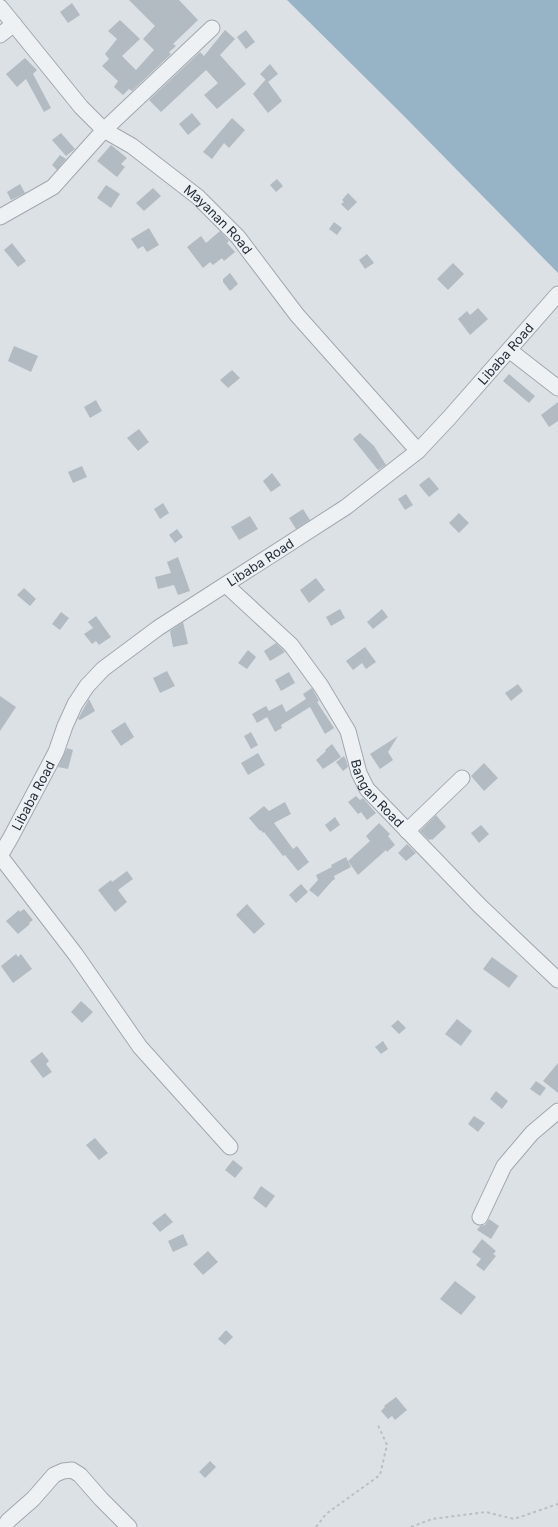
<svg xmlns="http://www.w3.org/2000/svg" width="558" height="1527" viewBox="0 0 558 1527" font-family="Inter,sans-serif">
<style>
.water{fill:#97b3c6}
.building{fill:#b3bbc2}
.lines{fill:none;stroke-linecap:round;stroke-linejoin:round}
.minor-casing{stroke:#a2a8b0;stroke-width:17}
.path{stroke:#babfc4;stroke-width:2;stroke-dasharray:3 3;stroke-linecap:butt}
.minor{stroke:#eef1f4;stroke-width:15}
.labels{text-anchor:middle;stroke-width:3;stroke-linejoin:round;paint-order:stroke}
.street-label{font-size:13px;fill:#26303c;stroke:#ebf0f4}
</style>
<rect width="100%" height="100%" fill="#dce1e6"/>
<path class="water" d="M287,0H558V273L402,114Z"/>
<g class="building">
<path d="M129,0H179L198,20L173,44L176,46L169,52L171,54L132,91L129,89L123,95L114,87L118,81L102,66L109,59L105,54L117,39L108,31L120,20L140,39L122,56L136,70L154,50L143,39L155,26Z"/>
<path d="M72,3L80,15L68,23L60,12Z"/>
<path d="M225,30L235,39L220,55L246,84L217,109L204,95L218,83L206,70L161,112L149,100L200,52L204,56Z"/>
<path d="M246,30L255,42L246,49L237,37Z"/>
<path d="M25,58L37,70L33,74L51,108L44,112L26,79L17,87L6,74Z"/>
<path d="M270,64L278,74L268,82L260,74Z"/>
<path d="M266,79L282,101L268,113L253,94Z"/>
<path d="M192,113L201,124L188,135L179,124Z"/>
<path d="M232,118L245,130L229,148L224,143L212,159L203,152Z"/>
<path d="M61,133L75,149L66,156L52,140Z"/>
<path d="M111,145L127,158L121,164L125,167L117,177L97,161Z"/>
<path d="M60,155L66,159L57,170L52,165Z"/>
<path d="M277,179L283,186L276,192L270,185Z"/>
<path d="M20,184L25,193L11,200L7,192Z"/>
<path d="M106,185L120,194L111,208L97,198Z"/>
<path d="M153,188L161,196L144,211L136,203Z"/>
<path d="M348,193L357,202L348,211L341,204L344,202L342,200Z"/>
<path d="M334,222L342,228L337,235L329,229Z"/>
<path d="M149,228L159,245L147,252L143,246L138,249L131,239Z"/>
<path d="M220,231L229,241L227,243L235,252L224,261L222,258L213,265L210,262L203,268L187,247L201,236L206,243Z"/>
<path d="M12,243L26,261L18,267L4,250Z"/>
<path d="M367,254L374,263L365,269L359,260Z"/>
<path d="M453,263L464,274L448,290L437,279Z"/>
<path d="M230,273L238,284L230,291L223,282V279Z"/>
<path d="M478,308L488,319L470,335L458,319L467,311L470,315Z"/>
<path d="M14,346L38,356L31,372L8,361Z"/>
<path d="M232,370L240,378L228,388L220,380Z"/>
<path d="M509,374L535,396L529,403L503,381Z"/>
<path d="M96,400L102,411L90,418L84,407Z"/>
<path d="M558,402V421L549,427L541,415Z"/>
<path d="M139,429L149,442L138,451L127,438Z"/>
<path d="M360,433L374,446L386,465L378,470L353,439Z"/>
<path d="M82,466L87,477L73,483L68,472Z"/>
<path d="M272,473L281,485L271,492L263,481Z"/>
<path d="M429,477L439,489L429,497L419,485Z"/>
<path d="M406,494L413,505L405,510L398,499Z"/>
<path d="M163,503L169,513L160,519L154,509Z"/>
<path d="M303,509L310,520L296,529L289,518Z"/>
<path d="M459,513L469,523L459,533L449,523Z"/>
<path d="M250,516L258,529L239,540L231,527Z"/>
<path d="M177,529L183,537L175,543L169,535Z"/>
<path d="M178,557L190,591L178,595L174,585L158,589L155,577L171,573L167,562Z"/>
<path d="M316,578L325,590L309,603L300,590Z"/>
<path d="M24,588L36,599L30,606L17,595Z"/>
<path d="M340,609L345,618L331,626L326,617Z"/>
<path d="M382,609L388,617L373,629L367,622Z"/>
<path d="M61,612L69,618L60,630L52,624Z"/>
<path d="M96,616L111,637L99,645L96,641L92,644L84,634L93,628L88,622Z"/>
<path d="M183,622L188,644L173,647L170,631Z"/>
<path d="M276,643L285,652L270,661L264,651Z"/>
<path d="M365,647L376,662L366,669L362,663L353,670L346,661Z"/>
<path d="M248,650L256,657L247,669L238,663Z"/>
<path d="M167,671L175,686L160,693L153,678Z"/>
<path d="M289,672L295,683L281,691L275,680Z"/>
<path d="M518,684L523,691L511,701L505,693Z"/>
<path d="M312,688L319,701L317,702L334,728L325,734L310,707L281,725L282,728L275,732L267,717L257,723L252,714L266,706L269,711L282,704L286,712L306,699L303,694Z"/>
<path d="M0,696L16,707L0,731Z"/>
<path d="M89,699L95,711L80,720L78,719Z"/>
<path d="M125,722L134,737L121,746L111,731Z"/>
<path d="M251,732L258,745L251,749L244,736Z"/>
<path d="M398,736L388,752L393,760L380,769L370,754Z"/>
<path d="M332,744L341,757L323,769L316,760L326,751L325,750Z"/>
<path d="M67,748L73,750L68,769L58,767Z"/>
<path d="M258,753L265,765L248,775L241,763Z"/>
<path d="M344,756L346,760L348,767L343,771L336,762Z"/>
<path d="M484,763L498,778L484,791L471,776Z"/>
<path d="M356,796L360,800L363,798L376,813L367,820L361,812L358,814L348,802Z"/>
<path d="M285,802L291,814L274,823L293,849L297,846L309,862L298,871L285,855L283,856L264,832L263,833L261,830L260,831L249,818L264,806L269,811Z"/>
<path d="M436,815L446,827L432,840L431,839L429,840L420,831Z"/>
<path d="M335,817L340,825L330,832L325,825Z"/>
<path d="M379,823L390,834L388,836L395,845L387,852L386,850L358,875L348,861L370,841L366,836Z"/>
<path d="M481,825L489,834L479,843L471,833Z"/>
<path d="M407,844L416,853L406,861L398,853Z"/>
<path d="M346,857L351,867L334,876L335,879L332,881L318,897L309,890L318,880L316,875L332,867L331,865Z"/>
<path d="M127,871L133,879L118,890L127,902L115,912L98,890L111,880L112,882Z"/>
<path d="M301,884L308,892L296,903L289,895Z"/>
<path d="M247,904L265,924L254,934L236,915Z"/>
<path d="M24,909L33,920L29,923L30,924L18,934L6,921L19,910L20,912Z"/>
<path d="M16,954L18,957L21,954L32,969L13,983L1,966Z"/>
<path d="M492,957L518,976L509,988L483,969Z"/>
<path d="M81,1001L93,1012L82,1023L71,1012Z"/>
<path d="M457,1019L472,1031L461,1046L445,1034Z"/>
<path d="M398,1020L406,1028L399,1034L391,1026Z"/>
<path d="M383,1041L388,1049L381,1054L375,1047Z"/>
<path d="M42,1052L49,1061L46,1064L52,1072L43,1078L30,1061Z"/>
<path d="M558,1063V1093L543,1081Z"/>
<path d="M536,1081L546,1088L540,1096L530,1089Z"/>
<path d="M496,1091L508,1101L502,1109L490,1099Z"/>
<path d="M474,1116L485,1123L478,1132L468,1124Z"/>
<path d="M95,1138L108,1153L99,1160L86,1145Z"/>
<path d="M233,1160L243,1168L235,1178L225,1170Z"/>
<path d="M261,1186L275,1196L266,1208L253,1198Z"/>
<path d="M165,1213L173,1222L160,1232L152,1223Z"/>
<path d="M489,1219L499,1226L491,1239L477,1230L480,1226L485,1225Z"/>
<path d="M183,1234L188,1245L173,1252L168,1241Z"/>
<path d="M482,1239L496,1251L493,1254L496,1256L484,1271L476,1265L481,1259L472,1252Z"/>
<path d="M208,1251L218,1262L203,1275L193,1264Z"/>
<path d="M455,1281L476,1297L461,1315L440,1299Z"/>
<path d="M226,1330L233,1337L225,1345L218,1339Z"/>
<path d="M396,1397L407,1410L395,1420L392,1416L388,1419L381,1411L385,1407L384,1406Z"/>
<path d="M210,1461L216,1467L205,1478L199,1472Z"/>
</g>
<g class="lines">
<g class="minor-casing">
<g id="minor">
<path id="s1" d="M0,7L81,107L104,130L132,146L198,197L238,237L297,315L418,451"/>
<path d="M0,35L14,24"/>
<path d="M0,217L53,187L104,130L212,28"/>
<path d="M509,350L558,388"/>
<path id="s2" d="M226,585L291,645L321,686L348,731L359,773L367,789L480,906L558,980"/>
<path d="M407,831L462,778"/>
<path id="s3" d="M0,856L11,837L56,752L65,726L75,704L87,686L103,669L158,628L346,507L418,451L449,418L558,294"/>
<path d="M0,856L76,955L140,1047L230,1147"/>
<path d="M480,1217L504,1166L532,1133L558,1111"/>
<path d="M4,1527L8,1521L33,1499L54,1475L63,1471L72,1470L80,1475L101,1499L129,1527"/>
</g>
</g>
<g class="path">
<path d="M316,1527L326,1514L380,1475L387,1445L377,1423"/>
<path d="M411,1527L432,1519L486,1512L514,1519L558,1504"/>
</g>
<use href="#minor" class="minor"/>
</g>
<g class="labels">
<g class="street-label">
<text dy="5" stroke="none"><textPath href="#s1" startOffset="307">Mayanan Road</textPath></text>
<text dy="5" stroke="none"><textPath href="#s3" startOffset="729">Libaba Road</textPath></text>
<text dy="5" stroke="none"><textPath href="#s3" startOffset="405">Libaba Road</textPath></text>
<text dy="5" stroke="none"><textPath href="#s2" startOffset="262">Bangan Road</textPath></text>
<text dy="5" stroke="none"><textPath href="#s3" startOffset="69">Libaba Road</textPath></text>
</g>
</g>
</svg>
